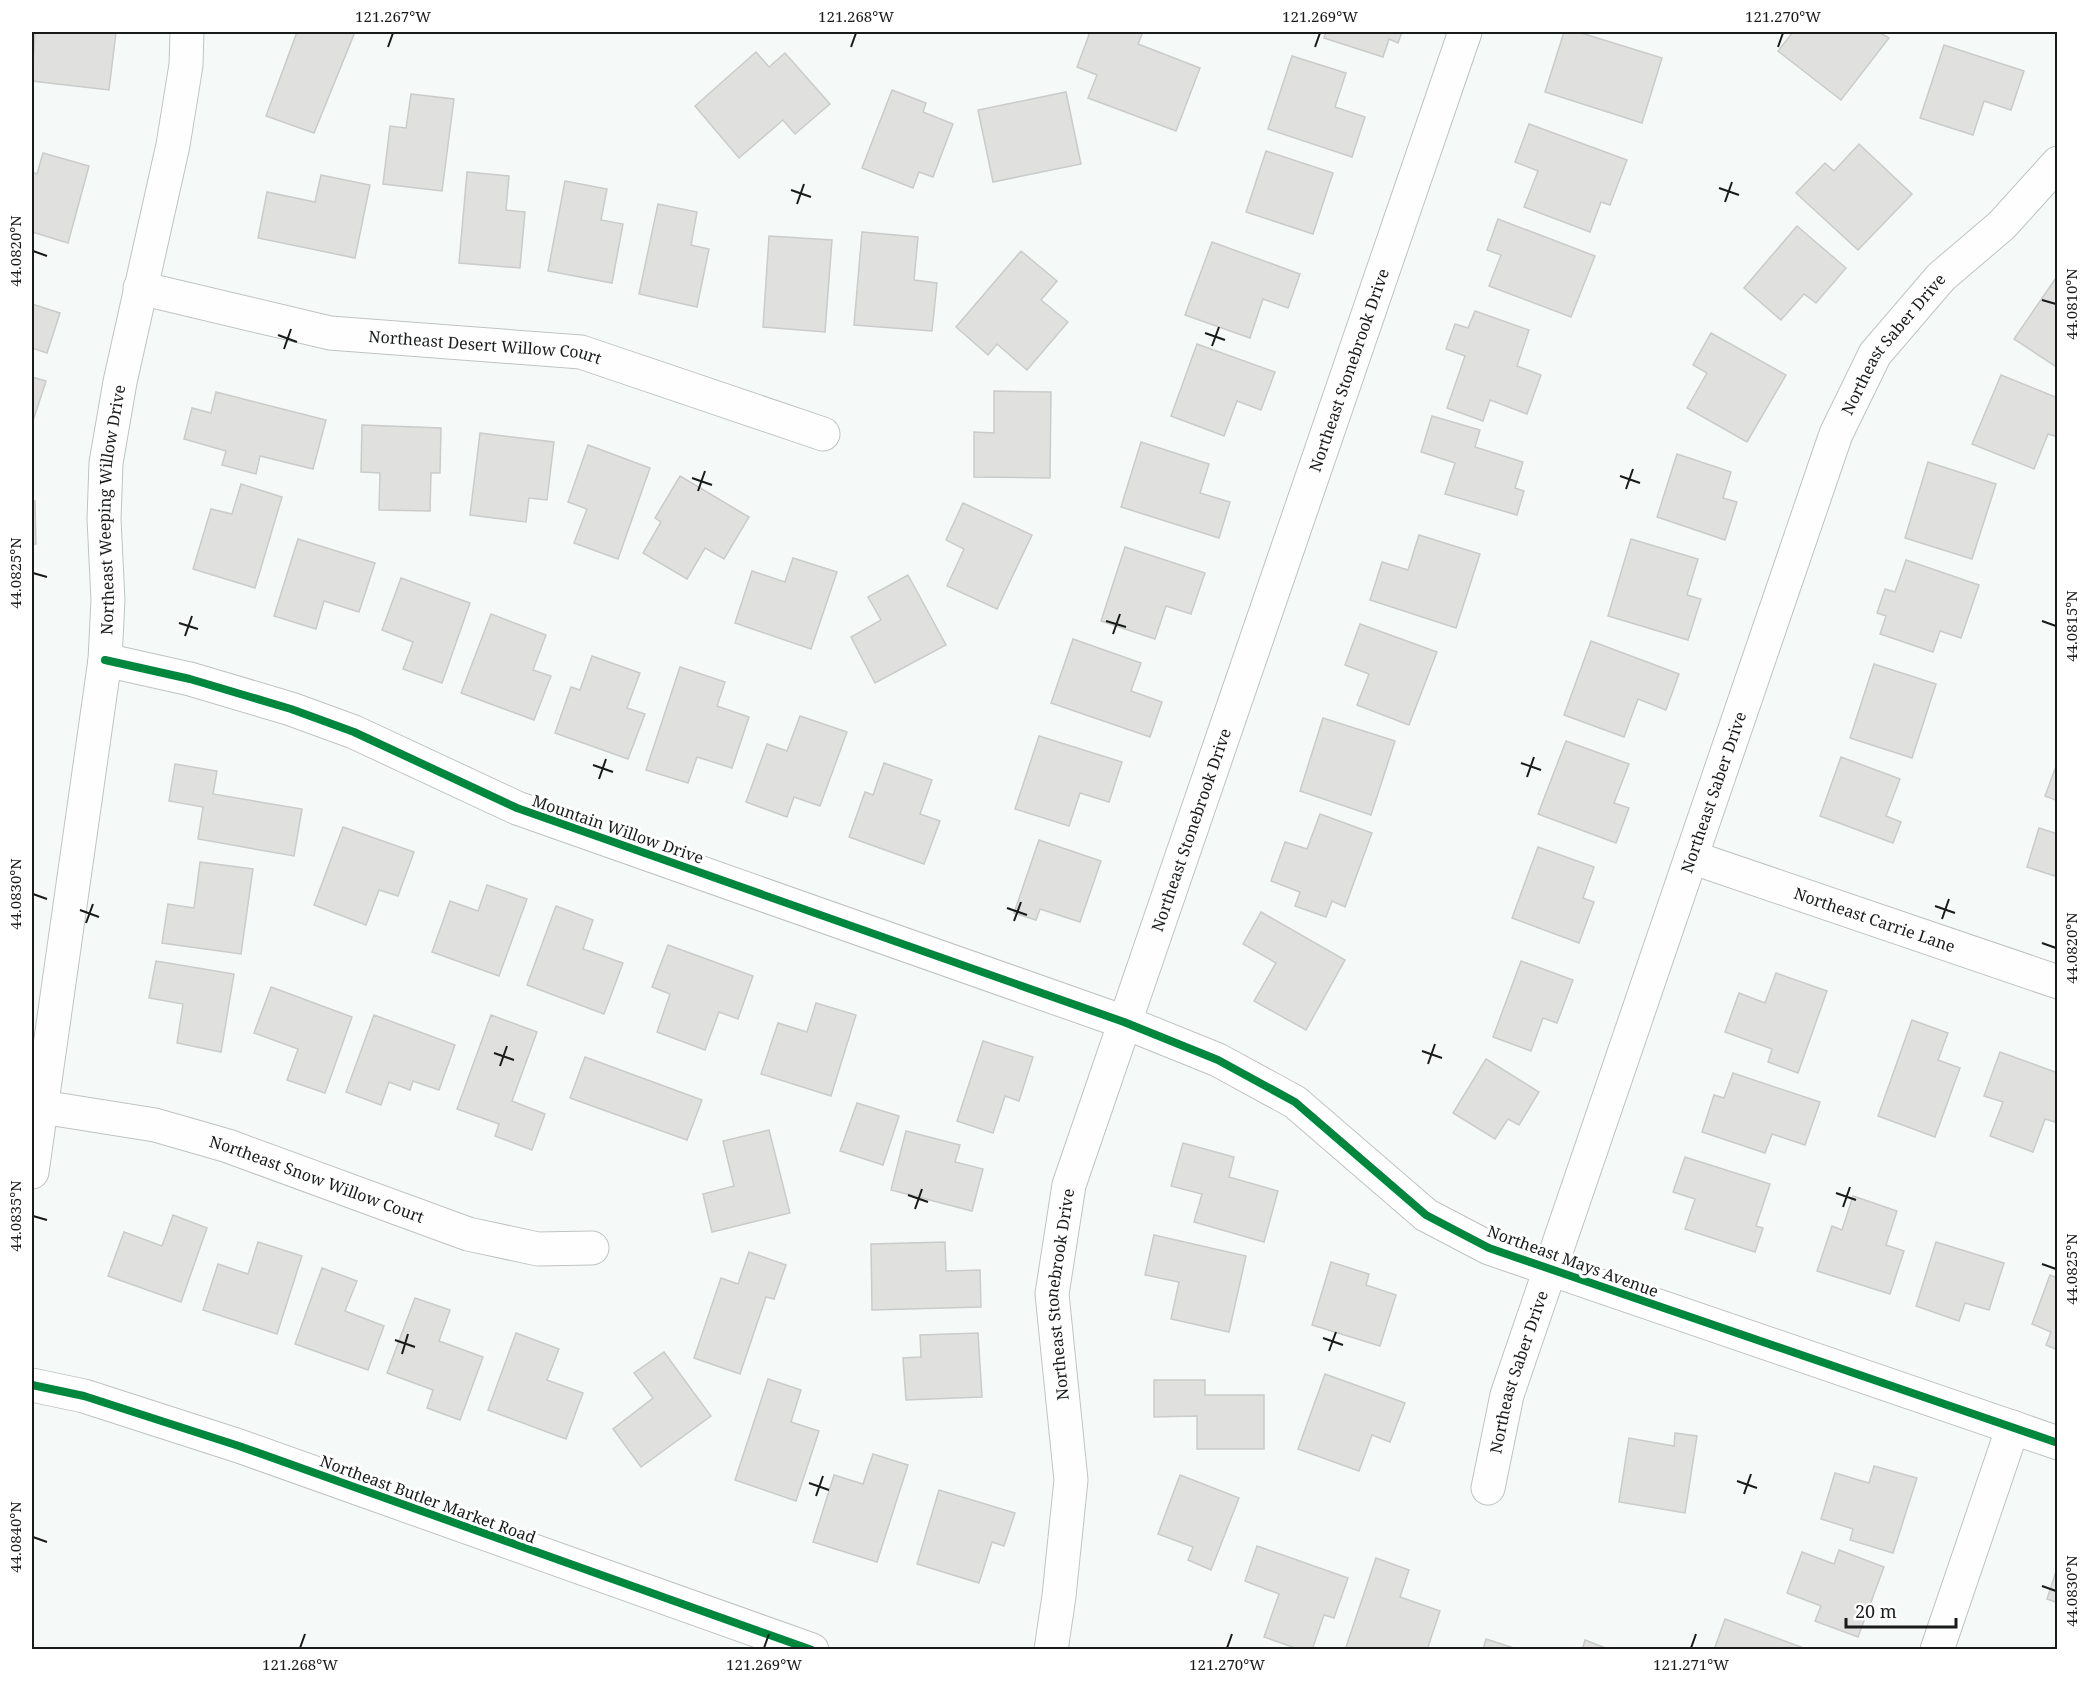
<svg xmlns="http://www.w3.org/2000/svg" width="2089" height="1681" viewBox="0 0 2089 1681" font-family="'Noto Serif',serif">
<style>
.building{fill:#e0e0df;stroke:#cacbca;stroke-width:1.5}
.lines{fill:none;stroke-linecap:round;stroke-linejoin:round}
.street-casing{stroke:#c0c3c3;stroke-width:35}
.secondary-casing{stroke:#c0c3c3;stroke-width:35}
.street{stroke:#fefefe;stroke-width:33}
.secondary{stroke:#fefefe;stroke-width:33}
.cycleway-casing{stroke:#fff;stroke-width:11}
.cycleway{stroke:#00873e;stroke-width:8}
.ticks{fill:none;stroke:#181b1a;stroke-width:2}
.labels{text-anchor:middle;stroke-width:6;stroke-linejoin:round;paint-order:stroke}
.street-label{font-size:16px;fill:#181b1a;stroke:#fff}
.neatline{fill:none;stroke:#181b1a;stroke-width:2}
.ticks-label{font-size:15px;text-anchor:middle;fill:#181b1a}
</style>
<rect width="100%" height="100%" fill="#f5faf9"/>
<g class="building">
<path d="M35,32H116L109,90L32,81Z"/>
<path d="M297,32H355L314,133L266,116Z"/>
<path d="M1090,32H1143L1138,44L1200,68L1176,131L1088,98L1097,75L1077,67Z"/>
<path d="M1326,32H1402L1398,43L1389,39L1383,57L1324,38Z"/>
<path d="M1564,32H1578L1662,58L1642,123L1545,92Z"/>
<path d="M1793,32H1879L1889,38L1841,100L1778,51Z"/>
<path d="M1944,45L2024,71L2011,110L1984,101L1973,135L1920,118Z"/>
<path d="M756,52L769,67L785,53L830,104L795,134L783,120L739,158L695,106Z"/>
<path d="M1292,56L1346,73L1335,107L1365,117L1352,157L1268,129Z"/>
<path d="M892,90L926,103L923,112L953,124L933,177L919,172L913,188L862,168Z"/>
<path d="M1066,92L1081,164L993,182L978,110Z"/>
<path d="M411,94L454,99L442,191L383,184L390,126L406,128Z"/>
<path d="M1529,124L1627,160L1610,205L1601,202L1590,232L1524,207L1538,171L1515,162Z"/>
<path d="M1859,144L1912,194L1858,250L1796,193L1825,163L1834,171Z"/>
<path d="M1266,151L1333,173L1313,234L1246,212Z"/>
<path d="M43,153L89,166L68,243L32,232V172L37,174Z"/>
<path d="M467,172L509,176L506,210L525,212L520,268L459,263Z"/>
<path d="M321,175L370,185L355,258L258,238L267,192L315,202Z"/>
<path d="M565,181L607,189L601,220L623,224L612,283L548,271Z"/>
<path d="M658,204L697,212L691,245L709,249L697,307L639,294Z"/>
<path d="M1498,219L1595,256L1571,317L1489,286L1501,255L1487,250Z"/>
<path d="M1797,226L1846,268L1816,303L1804,294L1781,320L1744,288Z"/>
<path d="M862,232L918,237L914,280L937,283L932,331L854,325Z"/>
<path d="M769,236L832,240L825,332L763,327Z"/>
<path d="M1212,242L1300,274L1288,308L1263,299L1250,338L1185,315Z"/>
<path d="M1021,251L1057,281L1041,300L1068,322L1027,370L997,344L988,355L956,327Z"/>
<path d="M2058,275V368L2014,339Z"/>
<path d="M32,304L60,313L47,353L32,348Z"/>
<path d="M1475,311L1529,330L1517,366L1541,375L1527,414L1490,400L1483,421L1447,408L1465,356L1446,349L1455,324L1468,328Z"/>
<path d="M1711,333L1786,375L1747,442L1687,408L1707,373L1693,365Z"/>
<path d="M1197,344L1275,372L1261,410L1237,401L1224,436L1171,416Z"/>
<path d="M2001,375L2058,398V437L2048,434L2034,469L1972,444Z"/>
<path d="M32,377L46,381L34,418L32,417Z"/>
<path d="M994,391L1051,392L1050,478L974,477V432L994,433Z"/>
<path d="M216,392L326,420L313,469L260,456L256,474L222,465L226,451L184,439L192,408L211,413Z"/>
<path d="M1432,416L1480,430L1475,447L1523,462L1515,488L1524,491L1517,515L1445,494L1455,463L1421,452Z"/>
<path d="M362,425L441,428L440,473H431L430,511L379,510L380,473L361,472Z"/>
<path d="M480,433L554,442L547,500L529,498L526,522L470,515Z"/>
<path d="M1141,442L1209,464L1200,493L1230,502L1219,538L1121,507Z"/>
<path d="M588,445L650,468L618,559L574,543L587,509L568,502Z"/>
<path d="M1677,454L1731,472L1723,498L1737,502L1725,540L1657,517Z"/>
<path d="M1928,462L1996,484L1972,559L1905,538Z"/>
<path d="M680,476L749,517L724,559L705,548L687,579L643,553L661,522L655,518Z"/>
<path d="M241,484L282,497L255,588L193,569L211,509L232,514Z"/>
<path d="M32,501H35L36,544H32Z"/>
<path d="M963,503L1032,535L997,609L947,586L964,549L946,540Z"/>
<path d="M1419,535L1480,554L1456,628L1370,600L1382,562L1408,570Z"/>
<path d="M298,539L375,563L359,612L324,601L316,629L274,616Z"/>
<path d="M1631,539L1698,559L1687,595L1701,599L1688,640L1608,616Z"/>
<path d="M1125,547L1205,573L1191,614L1166,606L1155,639L1101,621Z"/>
<path d="M793,558L837,572L811,649L735,623L752,571L785,582Z"/>
<path d="M1906,560L1979,585L1961,638L1940,631L1933,652L1880,634L1886,616L1877,613L1885,589L1895,592Z"/>
<path d="M908,575L946,645L875,683L851,637L881,620L868,597Z"/>
<path d="M401,578L470,603L442,683L403,669L413,642L382,630Z"/>
<path d="M491,614L546,635L533,670L551,676L534,720L461,693Z"/>
<path d="M1360,624L1437,652L1409,725L1357,705L1369,674L1345,665Z"/>
<path d="M1073,639L1141,663L1131,691L1162,702L1150,737L1051,703Z"/>
<path d="M1591,641L1679,674L1666,710L1638,699L1624,737L1564,715Z"/>
<path d="M592,656L640,673L627,708L645,714L628,759L555,733L571,687L580,690Z"/>
<path d="M1874,664L1936,684L1912,758L1850,738Z"/>
<path d="M680,667L725,682L717,706L749,717L732,768L697,757L688,783L646,770Z"/>
<path d="M800,716L847,732L820,806L794,797L787,817L746,802L767,744L787,751Z"/>
<path d="M1323,718L1395,741L1371,815L1300,791Z"/>
<path d="M1039,736L1122,762L1109,802L1080,793L1069,826L1015,809Z"/>
<path d="M1566,741L1629,764L1614,803L1629,808L1616,843L1538,814Z"/>
<path d="M1841,757L1900,779L1886,816L1901,822L1893,843L1820,816Z"/>
<path d="M2058,761V801L2045,796Z"/>
<path d="M884,763L932,780L920,814L940,821L924,864L849,837L865,792L873,795Z"/>
<path d="M175,764L217,771L213,794L302,809L294,856L198,839L203,807L169,801Z"/>
<path d="M1320,814L1372,833L1345,907L1332,901L1326,917L1295,906L1300,892L1271,881L1285,842L1307,849Z"/>
<path d="M343,827L414,852L398,896L379,890L366,925L314,905Z"/>
<path d="M2039,828L2058,834V877L2027,867Z"/>
<path d="M1039,840L1101,861L1080,922L1040,909L1036,920L1014,913Z"/>
<path d="M1538,847L1594,867L1583,898L1594,902L1579,943L1512,918Z"/>
<path d="M200,862L253,869L241,954L162,943L168,904L194,908Z"/>
<path d="M487,885L527,899L499,976L432,952L450,901L478,911Z"/>
<path d="M556,906L593,920L583,949L623,963L604,1014L527,985Z"/>
<path d="M1261,912L1345,960L1306,1030L1254,1001L1276,963L1243,944Z"/>
<path d="M668,945L753,976L738,1019L719,1012L705,1050L657,1032L670,994L652,987Z"/>
<path d="M156,961L234,974L221,1052L177,1043L183,1004L149,998Z"/>
<path d="M1521,961L1573,980L1557,1023L1543,1018L1531,1051L1493,1037Z"/>
<path d="M1776,973L1827,991L1798,1073L1768,1062L1772,1049L1725,1032L1739,993L1765,1003Z"/>
<path d="M271,987L352,1017L325,1093L287,1080L298,1049L254,1033Z"/>
<path d="M816,1003L856,1015L831,1096L761,1074L778,1023L807,1032Z"/>
<path d="M374,1015L455,1045L439,1090L413,1081L410,1090L389,1082L381,1105L346,1092Z"/>
<path d="M491,1015L537,1032L512,1101L545,1114L532,1150L495,1136L499,1124L457,1109Z"/>
<path d="M1912,1020L1948,1033L1938,1060L1960,1068L1935,1137L1878,1116Z"/>
<path d="M983,1041L1033,1057L1019,1101L1005,1096L993,1133L957,1121Z"/>
<path d="M2000,1052L2058,1073V1114L2055,1122L2045,1119L2033,1152L1990,1136L2003,1102L1984,1096Z"/>
<path d="M585,1057L702,1100L687,1140L570,1098Z"/>
<path d="M1486,1059L1539,1092L1519,1125L1508,1119L1495,1139L1453,1113Z"/>
<path d="M1733,1073L1820,1102L1805,1145L1772,1134L1765,1153L1702,1132L1714,1095L1724,1098Z"/>
<path d="M857,1103L899,1116L883,1165L840,1151Z"/>
<path d="M769,1130L790,1213L712,1232L703,1194L734,1186L723,1141Z"/>
<path d="M906,1131L960,1145L955,1162L983,1169L972,1211L891,1190Z"/>
<path d="M1183,1143L1234,1157L1229,1177L1278,1191L1264,1242L1194,1222L1202,1194L1171,1186Z"/>
<path d="M1685,1157L1770,1184L1756,1226L1763,1228L1755,1252L1685,1229L1695,1199L1673,1192Z"/>
<path d="M1853,1196L1897,1211L1886,1245L1904,1251L1890,1294L1817,1271L1832,1226L1842,1230Z"/>
<path d="M173,1215L207,1228L181,1302L108,1276L124,1232L162,1246Z"/>
<path d="M1154,1235L1246,1256L1229,1332L1171,1319L1179,1282L1145,1275Z"/>
<path d="M258,1242L302,1256L277,1334L203,1310L218,1264L248,1274Z"/>
<path d="M945,1242L946,1271L980,1270L981,1307L872,1310L871,1244Z"/>
<path d="M1936,1242L2004,1263L1989,1310L1965,1303L1959,1321L1916,1306Z"/>
<path d="M749,1252L786,1265L774,1299L766,1297L740,1374L694,1358L721,1278L738,1284Z"/>
<path d="M1331,1262L1369,1274L1366,1285L1396,1295L1380,1346L1312,1325Z"/>
<path d="M322,1268L357,1281L345,1311L384,1326L368,1370L295,1344Z"/>
<path d="M2050,1275L2058,1278V1350L2046,1345L2051,1332L2032,1324Z"/>
<path d="M415,1298L450,1310L439,1341L483,1357L460,1420L427,1408L433,1390L387,1373Z"/>
<path d="M516,1333L559,1349L547,1380L583,1393L566,1439L488,1410Z"/>
<path d="M978,1333L982,1397L906,1400L903,1358L921,1357L920,1335Z"/>
<path d="M664,1352L711,1416L641,1467L613,1429L653,1398L634,1373Z"/>
<path d="M1325,1374L1405,1403L1390,1442L1372,1435L1359,1471L1298,1449Z"/>
<path d="M768,1379L801,1390L791,1422L819,1431L796,1501L735,1480Z"/>
<path d="M1154,1380H1205V1395H1264V1449H1197V1416L1154,1417Z"/>
<path d="M1675,1433L1697,1436L1685,1513L1619,1502L1629,1438L1674,1446Z"/>
<path d="M873,1454L908,1465L877,1562L813,1542L834,1475L863,1484Z"/>
<path d="M1874,1466L1917,1478L1893,1553L1850,1540L1853,1529L1821,1519L1835,1473L1869,1483Z"/>
<path d="M1180,1475L1239,1498L1211,1570L1188,1560L1193,1547L1158,1534Z"/>
<path d="M939,1490L1015,1513L1004,1546L992,1542L979,1583L917,1564Z"/>
<path d="M1257,1546L1348,1578L1334,1618L1324,1615L1312,1650H1301L1264,1637L1279,1594L1245,1581Z"/>
<path d="M1839,1550L1884,1567L1858,1637L1815,1621L1821,1606L1787,1593L1802,1552L1834,1564Z"/>
<path d="M1376,1558L1409,1570L1400,1597L1440,1611L1427,1650H1353L1346,1647Z"/>
<path d="M2058,1565V1603L2047,1599Z"/>
<path d="M1725,1619L1809,1650H1714Z"/>
<path d="M1486,1639L1520,1650H1483Z"/>
<path d="M1585,1640L1611,1650H1582Z"/>
</g>
<g class="lines">
<g class="street-casing">
<g id="street">
<path id="s1" d="M140,288L330,333L581,352L823,434"/>
<path d="M105,660L190,679L291,709L354,732L517,808L1124,1022L1218,1060L1295,1102L1426,1215L1489,1248L2058,1443"/>
<path id="s2" d="M1691,857L2058,982"/>
<path id="s3" d="M42,1107L155,1125L228,1146L468,1234L538,1249L592,1248"/>
<path id="s4" d="M32,1172L105,660L108,600L104,519L106,463L120,382L173,145L186,65L187,32"/>
<path id="s5" d="M1488,1488L1507,1395L1836,434L1875,354L1941,277L2002,225L2058,163"/>
<path id="s6" d="M1051,1650L1059,1596L1071,1480L1052,1294L1069,1185L1465,32"/>
<path d="M1937,1650L2013,1427"/>
</g>
</g>
<g class="secondary-casing">
<path id="secondary" d="M32,1385L84,1396L239,1446L812,1650"/>
</g>
<use href="#street" class="street"/>
<use href="#secondary" class="secondary"/>
<g class="cycleway-casing">
<g id="cycleway">
<path d="M105,660L190,679L291,709L354,732L517,808L1124,1022L1218,1060L1295,1102L1426,1215L1489,1248L2058,1443"/>
<path d="M32,1385L84,1396L239,1446L812,1650"/>
</g>
</g>
<use href="#cycleway" class="cycleway"/>
</g>
<path class="ticks" d="M388,47L393,33M851,47L856,33M1315,47L1320,33M1778,47L1783,33M1719,188L1739,195M791,190L811,197M1725,202L1732,182M797,204L804,184M33,251L47,256M2042,300L2056,304M1205,333L1225,340M278,335L297,342M1212,346L1219,327M284,349L291,329M1620,476L1640,483M692,478L712,485M1626,489L1633,469M698,491L705,471M33,573L47,577M1106,621L1126,627M2042,621L2056,626M179,623L198,629M1113,634L1120,614M185,636L192,616M1521,763L1541,770M593,765L613,772M1527,777L1534,757M599,779L606,759M33,894L47,899M1935,906L1955,913M1007,908L1027,915M80,910L99,917M1942,919L1949,899M1014,921L1021,902M86,923L93,904M2042,943L2056,948M1422,1051L1442,1058M494,1053L514,1060M1428,1064L1435,1044M500,1066L507,1046M1836,1193L1856,1200M908,1195L928,1202M1843,1207L1850,1187M915,1209L922,1189M33,1216L47,1220M2042,1264L2056,1269M1323,1338L1343,1345M395,1340L415,1347M1329,1351L1336,1332M402,1354L408,1334M1737,1481L1757,1488M809,1483L829,1490M1744,1494L1751,1474M816,1496L823,1476M33,1537L47,1542M2042,1586L2056,1591M300,1648L305,1634M764,1648L769,1634M1227,1648L1232,1634M1691,1648L1696,1634"/>
<g class="labels">
<g class="street-label">
<text dy="6" stroke="none"><textPath href="#s5" startOffset="1218">Northeast Saber Drive</textPath></text>
<text dy="6" stroke="none"><textPath href="#s1" startOffset="351">Northeast Desert Willow Court</textPath></text>
<text dy="6" stroke="none"><textPath href="#s6" startOffset="1330">Northeast Stonebrook Drive</textPath></text>
<text dy="6" stroke="none"><textPath href="#s4" startOffset="668">Northeast Weeping Willow Drive</textPath></text>
<text dy="6" stroke="none"><textPath href="#s5" startOffset="732">Northeast Saber Drive</textPath></text>
<text transform="translate(618 829) rotate(19)" y="6">Mountain Willow Drive</text>
<text dy="6" stroke="none"><textPath href="#s6" startOffset="844">Northeast Stonebrook Drive</textPath></text>
<text dy="6" stroke="none"><textPath href="#s2" startOffset="194">Northeast Carrie Lane</textPath></text>
<text dy="6" stroke="none"><textPath href="#s3" startOffset="285">Northeast Snow Willow Court</textPath></text>
<text transform="translate(1573 1261) rotate(20)" y="6">Northeast Mays Avenue</text>
<text dy="6" stroke="none"><textPath href="#s6" startOffset="358">Northeast Stonebrook Drive</textPath></text>
<text dy="6" stroke="none"><textPath href="#s5" startOffset="120">Northeast Saber Drive</textPath></text>
<text transform="translate(428 1499) rotate(20)" y="6">Northeast Butler Market Road</text>
</g>
</g>
<rect width="2089" height="1681" fill="none" stroke="#ffffff" stroke-width="66"/>
<path d="M1846 1618v9h110v-9" fill="none" stroke="#181b1a" stroke-width="3"/>
<text x="1855" y="1618" font-size="18" fill="#181b1a" stroke="#ffffff" stroke-width="4.5" paint-order="stroke">20 m</text>
<rect x="33" y="33" width="2023" height="1615" class="neatline"/>
<g class="ticks-label">
<text x="393" y="22">121.267°W</text>
<text x="856" y="22">121.268°W</text>
<text x="1320" y="22">121.269°W</text>
<text x="1783" y="22">121.270°W</text>
<text transform="translate(16 251) rotate(-90)" y="5">44.0820°N</text>
<text transform="translate(2072 304) rotate(-90)" y="5">44.0810°N</text>
<text transform="translate(16 573) rotate(-90)" y="5">44.0825°N</text>
<text transform="translate(2072 626) rotate(-90)" y="5">44.0815°N</text>
<text transform="translate(16 894) rotate(-90)" y="5">44.0830°N</text>
<text transform="translate(2072 948) rotate(-90)" y="5">44.0820°N</text>
<text transform="translate(16 1216) rotate(-90)" y="5">44.0835°N</text>
<text transform="translate(2072 1269) rotate(-90)" y="5">44.0825°N</text>
<text transform="translate(16 1537) rotate(-90)" y="5">44.0840°N</text>
<text transform="translate(2072 1591) rotate(-90)" y="5">44.0830°N</text>
<text x="300" y="1670">121.268°W</text>
<text x="764" y="1670">121.269°W</text>
<text x="1227" y="1670">121.270°W</text>
<text x="1691" y="1670">121.271°W</text>
</g>
</svg>
